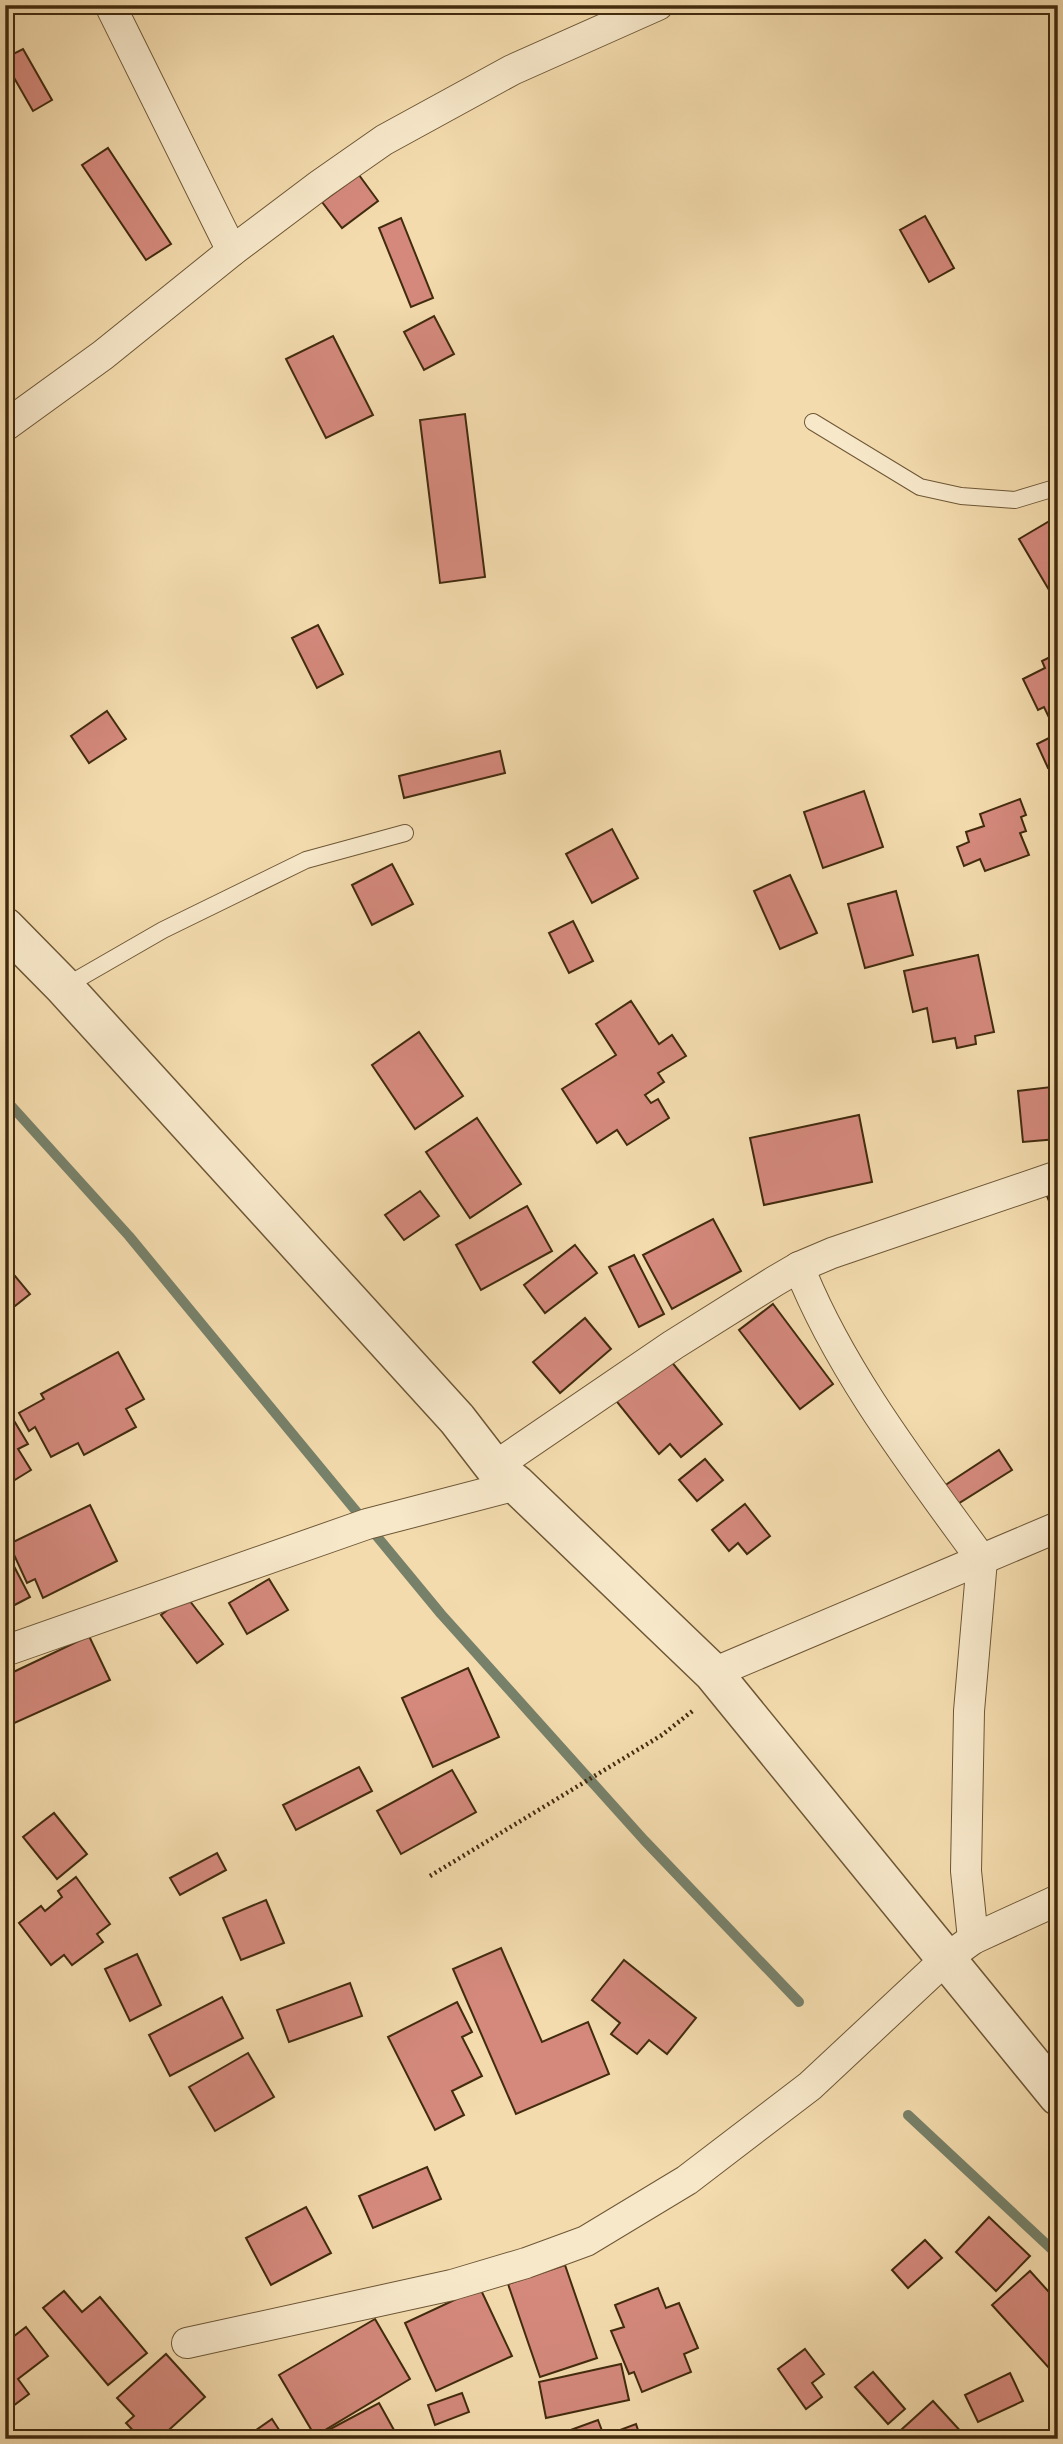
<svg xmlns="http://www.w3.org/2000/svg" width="1063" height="2444" viewBox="0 0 1063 2444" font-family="'IM FELL Great Primer',serif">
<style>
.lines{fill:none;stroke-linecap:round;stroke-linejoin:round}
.stream{stroke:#77816a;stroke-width:10}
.building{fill:#d4897c;stroke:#422b0e;stroke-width:2}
.service-casing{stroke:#6e5736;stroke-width:18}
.minor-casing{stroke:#6e5736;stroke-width:32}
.tertiary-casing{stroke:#6e5736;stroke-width:41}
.path{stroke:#422b0e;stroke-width:4.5;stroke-dasharray:2 3.5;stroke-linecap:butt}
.service{stroke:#f7e8ca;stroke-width:16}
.minor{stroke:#f7e8ca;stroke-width:30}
.tertiary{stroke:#f7e8ca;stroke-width:38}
</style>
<rect width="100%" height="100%" fill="#f3dbad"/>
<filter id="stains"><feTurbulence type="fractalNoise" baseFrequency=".00286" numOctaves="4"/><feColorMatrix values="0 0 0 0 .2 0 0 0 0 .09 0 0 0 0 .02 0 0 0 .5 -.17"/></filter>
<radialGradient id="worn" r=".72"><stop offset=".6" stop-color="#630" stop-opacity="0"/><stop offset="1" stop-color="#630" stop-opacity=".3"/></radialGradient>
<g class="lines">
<g class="stream">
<path d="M5,1099L129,1236L441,1614L644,1840L799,2002"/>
<path d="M908,2115L1058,2255"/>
</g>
</g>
<g class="building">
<path d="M23,49L52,100L33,111L5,62V58Z"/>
<path d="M108,148L171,244L146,260L82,165Z"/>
<path d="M359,175L378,201L342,228L322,202Z"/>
<path d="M925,216L954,268L929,282L900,230Z"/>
<path d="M401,218L433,298L411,307L379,228Z"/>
<path d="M434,316L454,354L424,370L404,332Z"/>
<path d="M333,336L373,415L326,438L286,359Z"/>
<path d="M465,414L485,577L440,583L420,420Z"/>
<path d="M1058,516V585L1049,590L1019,539Z"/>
<path d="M318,625L343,674L317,688L292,638Z"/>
<path d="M1058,653V763L1048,768L1037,744L1057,734L1044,707L1038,710L1023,679L1045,668L1042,661Z"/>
<path d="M107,711L126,739L89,763L71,736Z"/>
<path d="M500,751L505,773L404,798L399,776Z"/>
<path d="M864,791L883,847L823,868L804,812Z"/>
<path d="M1020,799L1026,815L1021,817L1026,831L1020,833L1029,855L985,871L980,859L964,866L957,847L969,842L966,832L984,826L980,814Z"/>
<path d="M612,829L638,878L592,903L566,854Z"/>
<path d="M392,864L413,904L372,925L352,885Z"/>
<path d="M790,875L817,933L780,949L754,891Z"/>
<path d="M896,891L913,955L865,968L848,904Z"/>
<path d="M573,921L593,961L569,973L549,933Z"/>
<path d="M978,955L994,1032L975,1036L976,1044L957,1048L955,1038L933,1042L927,1008L913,1012L904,971Z"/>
<path d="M631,1001L659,1044L672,1035L686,1056L658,1073L664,1082L645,1095L651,1103L658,1099L669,1118L627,1145L617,1130L597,1143L562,1089L616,1055L596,1024Z"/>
<path d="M419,1032L463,1096L415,1129L372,1065Z"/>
<path d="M1051,1087L1057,1139L1023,1142L1018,1091Z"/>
<path d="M859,1115L872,1182L764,1205L750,1138Z"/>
<path d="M477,1118L521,1184L470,1218L426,1152Z"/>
<path d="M1058,1186V1223L1045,1191Z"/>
<path d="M420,1191L439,1216L404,1240L385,1215Z"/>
<path d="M527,1206L552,1251L481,1290L456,1245Z"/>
<path d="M713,1219L741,1271L672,1309L643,1255Z"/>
<path d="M575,1245L597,1273L545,1313L524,1285Z"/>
<path d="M634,1255L664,1314L639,1327L609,1267Z"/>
<path d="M5,1264L30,1294L5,1314Z"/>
<path d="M773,1304L833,1384L800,1409L739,1330Z"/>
<path d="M585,1318L611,1349L560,1393L533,1362Z"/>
<path d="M118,1352L144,1399L126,1409L136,1427L84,1455L78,1443L51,1457L35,1427L29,1431L19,1413L44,1399L41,1394Z"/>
<path d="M666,1355L722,1424L681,1457L670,1444L659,1454L613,1397Z"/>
<path d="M10,1414L28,1444L18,1449L31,1470L5,1486V1417Z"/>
<path d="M999,1450L1012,1470L956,1505L944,1486Z"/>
<path d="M705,1459L723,1480L697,1501L679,1480Z"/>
<path d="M745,1504L770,1536L747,1554L738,1543L729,1551L712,1530Z"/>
<path d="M90,1505L117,1561L43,1598L35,1579L27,1583L9,1544Z"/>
<path d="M5,1549L30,1597L5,1610Z"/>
<path d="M269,1579L288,1610L247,1634L229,1603Z"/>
<path d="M186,1596L223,1644L197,1663L161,1615Z"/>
<path d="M89,1636L110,1680L10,1725L5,1714V1676Z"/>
<path d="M468,1668L499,1737L433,1767L402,1698Z"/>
<path d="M359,1767L372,1791L296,1830L283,1805Z"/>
<path d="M452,1770L476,1812L401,1854L377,1811Z"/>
<path d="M54,1813L87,1854L57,1879L23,1837Z"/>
<path d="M217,1853L226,1870L180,1895L170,1878Z"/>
<path d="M76,1877L110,1924L97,1934L103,1942L72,1965L64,1955L51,1965L19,1923L41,1906L45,1911L62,1897L58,1891Z"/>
<path d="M266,1900L284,1943L241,1960L223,1918Z"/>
<path d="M501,1948L542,2042L588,2022L609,2074L516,2114L453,1969Z"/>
<path d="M137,1954L161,2005L130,2021L105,1969Z"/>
<path d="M624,1960L696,2018L667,2054L649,2040L637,2054L611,2034L620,2023L592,2000Z"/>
<path d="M350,1983L362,2016L289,2042L277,2010Z"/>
<path d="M222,1997L243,2038L170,2076L149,2035Z"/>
<path d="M457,2002L472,2032L462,2037L482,2076L452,2091L464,2115L435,2130L388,2037Z"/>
<path d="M248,2053L274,2097L215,2131L189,2087Z"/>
<path d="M427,2167L441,2199L373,2228L359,2196Z"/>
<path d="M306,2207L331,2253L271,2285L246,2238Z"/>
<path d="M989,2217L1030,2256L996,2291L956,2252Z"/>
<path d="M925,2240L942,2258L908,2288L892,2270Z"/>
<path d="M565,2265L597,2358L540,2377L508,2284Z"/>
<path d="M1030,2271L1058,2302V2378L992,2305Z"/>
<path d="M480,2288L512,2356L436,2391L405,2323Z"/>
<path d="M658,2288L666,2308L679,2303L698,2348L684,2354L691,2372L642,2392L634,2372L629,2374L611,2331L624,2327L615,2305Z"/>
<path d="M64,2291L82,2312L100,2297L147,2353L108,2385L43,2308Z"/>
<path d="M375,2319L410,2379L315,2436L279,2375Z"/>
<path d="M26,2327L48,2356L18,2379L29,2394L5,2412V2343Z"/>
<path d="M805,2349L824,2374L812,2383L822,2397L806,2409L778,2369Z"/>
<path d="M166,2354L205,2397L159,2439H141L126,2423L134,2416L117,2398Z"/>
<path d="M621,2364L629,2400L546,2418L539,2382Z"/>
<path d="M873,2372L905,2409L888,2424L855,2387Z"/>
<path d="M1010,2373L1023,2401L978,2422L965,2395Z"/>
<path d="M462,2393L469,2412L435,2425L428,2405Z"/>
<path d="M933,2401L964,2435L960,2439H891Z"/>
<path d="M379,2403L399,2439H321L319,2435Z"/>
<path d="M272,2419L285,2439H243Z"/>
<path d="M598,2420L604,2436L636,2424L641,2439H558L557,2435Z"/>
</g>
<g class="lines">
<g class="service-casing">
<g id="service">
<path d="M813,422L920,487L961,496L1015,500L1058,487"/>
<path d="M64,987L163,930L306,860L405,833"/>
</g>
</g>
<g class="minor-casing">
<g id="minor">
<path d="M110,5L232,251"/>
<path d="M5,426L103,355L232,251L321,184L384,140L512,70L658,5"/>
<path d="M799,1267C840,1371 916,1469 982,1560L969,1711L966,1871L973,1939"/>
<path d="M494,1467L673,1345L775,1281L799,1267L832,1253L1058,1176"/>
<path d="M5,1651L367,1524L517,1485"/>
<path d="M713,1673L1058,1527"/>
<path d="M187,2343L452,2285L526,2263L586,2241L687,2180L810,2086L947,1958L973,1939L1058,1900"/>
</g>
</g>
<g class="tertiary-casing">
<path id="tertiary" d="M5,927L64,987L457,1419L494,1467L517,1485L713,1673L1058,2096"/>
</g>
<path class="path" d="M430,1876L662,1735L695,1709"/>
<use href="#service" class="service"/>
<use href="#minor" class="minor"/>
<use href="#tertiary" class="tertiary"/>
</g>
<rect width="1063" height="2444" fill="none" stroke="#f3dbad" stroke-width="28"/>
<rect x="7" y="7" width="1049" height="2430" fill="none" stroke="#422b0e" stroke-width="3.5"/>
<rect x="14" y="14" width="1035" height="2416" fill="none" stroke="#422b0e" stroke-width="2"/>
<rect width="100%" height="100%" filter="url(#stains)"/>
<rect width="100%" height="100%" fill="url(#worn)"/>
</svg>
